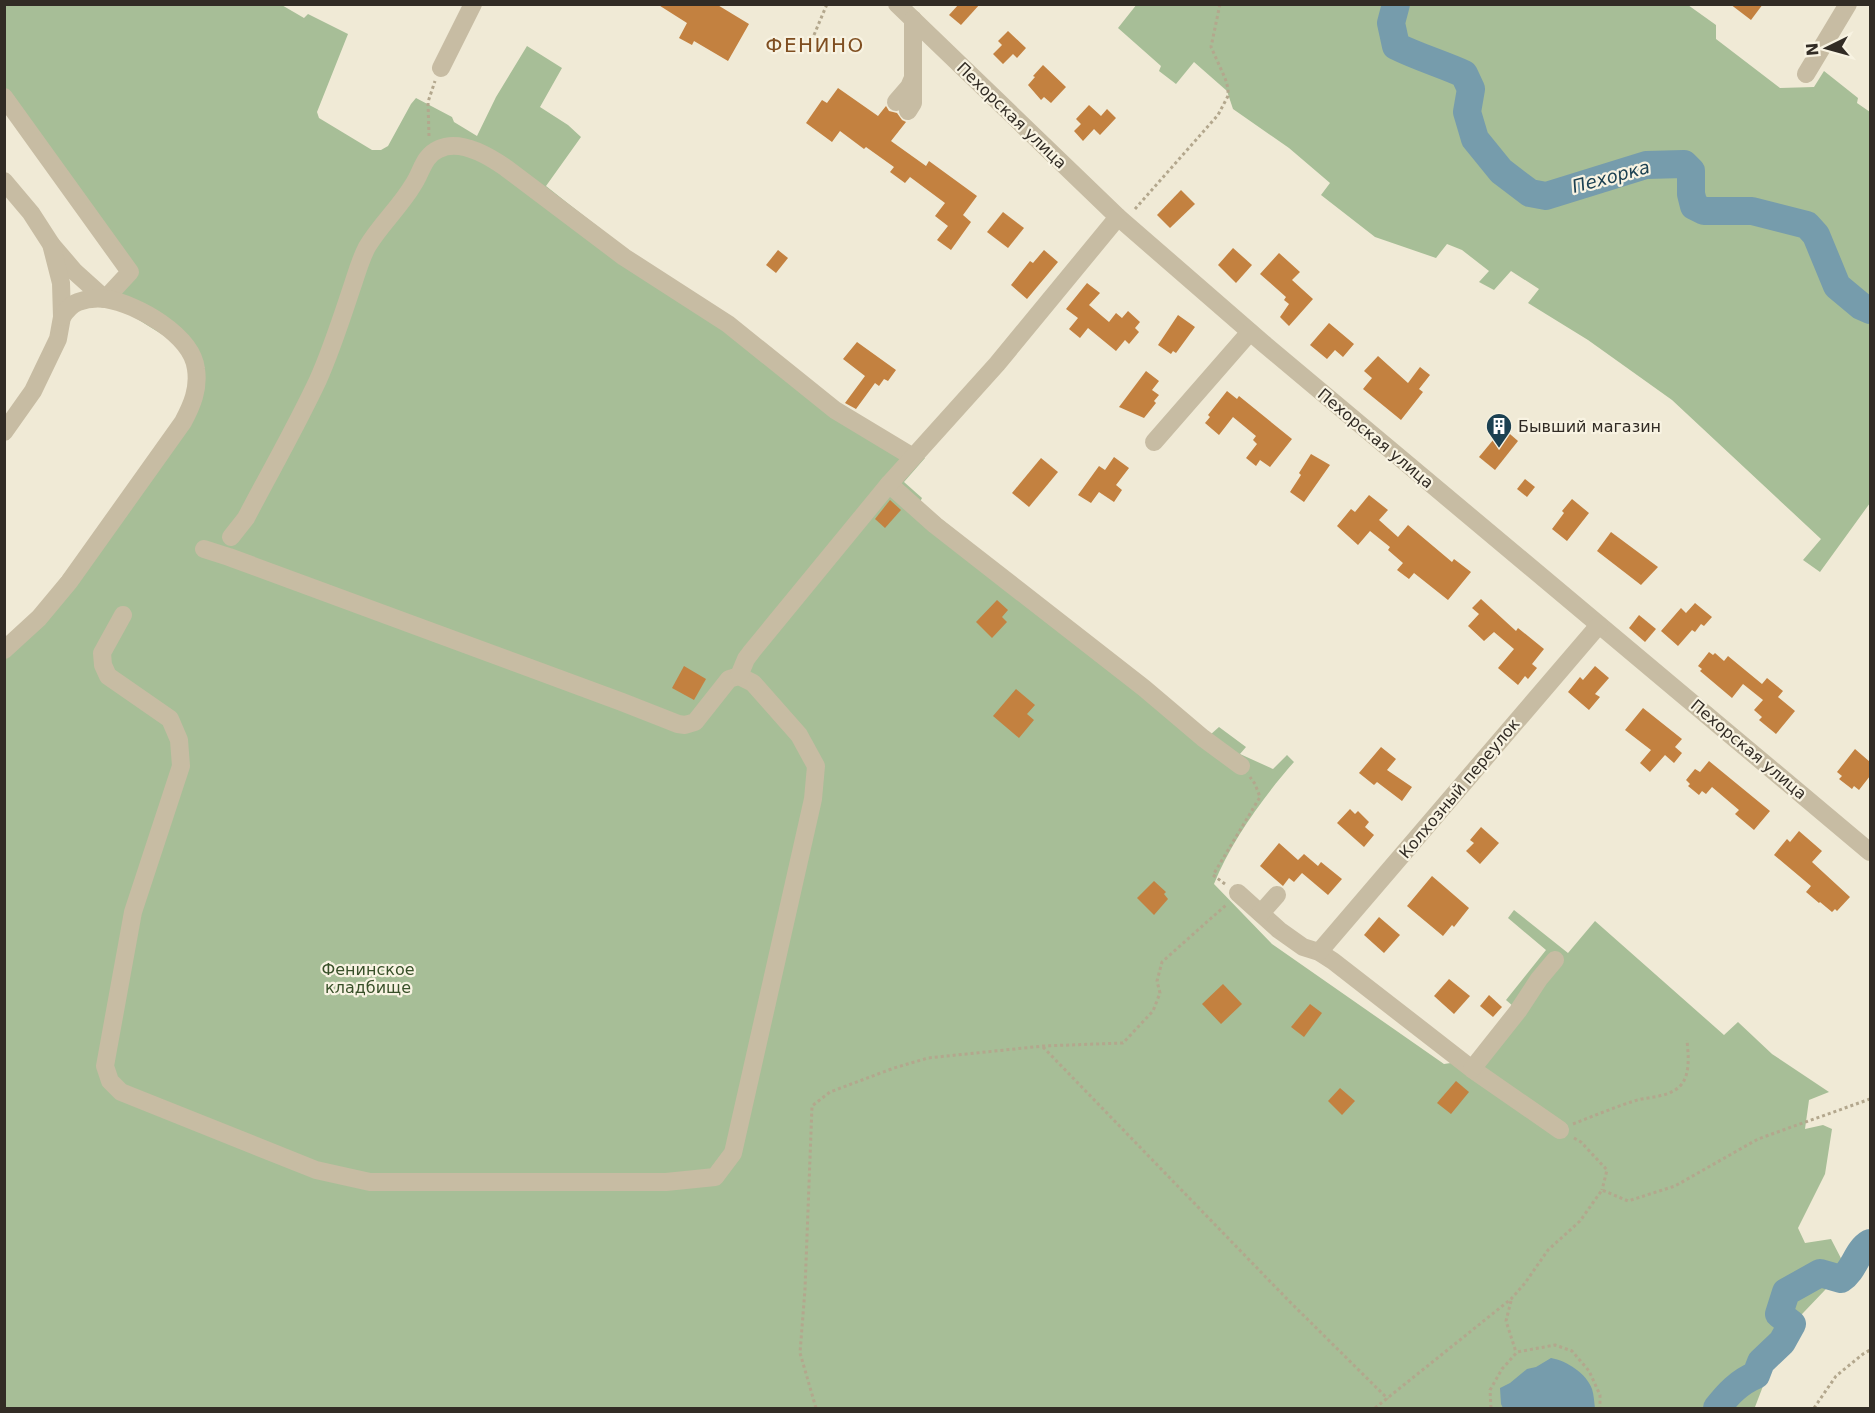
<svg xmlns="http://www.w3.org/2000/svg" width="1875" height="1413" viewBox="0 0 1875 1413" font-family="'DejaVu Sans',sans-serif">
<style>
.green{fill:#a7be97}
.water{fill:#769cac}
.lines{fill:none;stroke-linecap:round;stroke-linejoin:round}
.river{stroke:#769cac;stroke-width:28}
.building{fill:#c38140}
.path{stroke:#b3a78d;stroke-width:3;stroke-dasharray:3 3;stroke-linecap:butt}
.minor{stroke:#c7bca3;stroke-width:18}
.labels{text-anchor:middle;stroke-width:4.5;stroke-linejoin:round;paint-order:stroke}
.street-label{font-size:16px;fill:#322c25;stroke:#f8f3e2}
.poi-label{font-size:16px;fill:#322c25;stroke:#f8f3e2;text-anchor:start}
.park-label{font-size:16px;fill:#385029;stroke:#f8f3e2}
.water-label{font-size:18px;font-style:italic;fill:#1c4152;stroke:#f8f3e2}
.quarter-label{font-size:20px;letter-spacing:1.5px;fill:#7f4e20;stroke:#f8f3e2}
</style>
<rect width="100%" height="100%" fill="#f0ead6"/>
<g class="green">
<path d="M280,4L304,18L308,14L348,34L317,112L319,118L372,150H381L388,146L411,104L416,98L452,117L454,122L477,136L496,97L527,46L562,68L540,107L568,125L581,137L546,186C641,262 741,333 840,404C867,423 898,437 925,458L904,482L922,498L920,502L1210,735L1219,727L1246,747L1240,754L1273,769L1287,755L1294,762C1264,796 1231,841 1214,884L1272,944L1444,1064L1471,1060L1514,1007L1506,1000L1546,950L1508,918L1514,910L1568,953L1595,921L1724,1035L1738,1022L1772,1054L1829,1092L1809,1100L1805,1129L1823,1125L1832,1129L1825,1174L1798,1228L1805,1243L1831,1239L1846,1268L1783,1334L1755,1407L5,1408V650L183,422L192,353L105,299L125,279L5,97V5Z"/>
<path d="M1137,4L1688,5L1716,25V39L1780,88L1814,87L1824,71L1858,98L1857,103L1870,112V503L1820,572L1803,560L1821,539L1672,400L1588,340L1528,303L1539,289L1511,271L1494,290L1479,282L1489,271L1462,250L1447,244L1436,258L1375,237L1321,195L1330,183L1289,148L1233,109L1227,91L1194,62L1176,84L1159,71L1161,66L1118,28Z"/>
</g>
<path class="water" d="M1551,1358C1567,1361 1586,1373 1592,1389C1594,1395 1594,1402 1595,1408H1503L1501,1404L1500,1388L1510,1383L1527,1369L1536,1367Z"/>
<g class="lines">
<g class="river">
<path d="M1396,4L1391,23L1396,46C1418,57 1442,64 1464,74L1471,89L1467,112L1475,139L1501,171L1530,193L1546,196L1646,165L1684,164L1691,171V194L1694,206L1704,211H1752L1807,225L1816,235L1837,286L1861,306L1870,310"/>
<path d="M1717,1408C1728,1394 1739,1382 1756,1375L1761,1362L1782,1342L1792,1324L1779,1314L1786,1292L1820,1273L1841,1279C1855,1270 1856,1251 1870,1243"/>
</g>
</g>
<g class="building">
<path d="M657,4H716L749,24L728,61L694,41L692,45L679,38L687,23Z"/>
<path d="M959,4H980L961,25L949,15Z"/>
<path d="M1730,4H1763L1751,20Z"/>
<path d="M1008,31L1026,48L1017,58L1013,54L1003,64L993,54L1002,45L998,41Z"/>
<path d="M1043,65L1066,87L1051,103L1044,97L1041,100L1028,85L1035,77L1033,76Z"/>
<path d="M838,88L878,116L886,106L889,111L897,113L902,120L906,122L891,141L926,166L929,161L977,196L963,215L971,222L951,250L937,240L948,226L935,216L945,203L910,177L905,183L890,172L894,167L866,147L864,149L840,131L832,142L806,123L822,100L827,103Z"/>
<path d="M1089,105L1101,116L1107,109L1116,118L1100,135L1094,129L1083,141L1074,131L1081,124L1076,119Z"/>
<path d="M1181,190L1195,204L1170,228L1157,215Z"/>
<path d="M1003,212L1024,228L1008,248L987,232Z"/>
<path d="M1233,248L1252,265L1236,283L1218,265Z"/>
<path d="M778,250L788,258L776,273L766,265Z"/>
<path d="M1044,250L1058,262L1027,299L1011,285L1030,261L1033,263Z"/>
<path d="M1279,253L1300,272L1292,280L1313,299L1289,326L1280,317L1289,304L1284,300L1286,297L1260,274Z"/>
<path d="M1087,283L1100,293L1089,305L1109,322L1116,313L1122,318L1128,311L1140,322L1135,328L1139,332L1129,344L1125,340L1116,351L1088,328L1080,338L1069,329L1078,318L1066,309Z"/>
<path d="M1178,315L1195,327L1176,353L1173,351L1171,354L1158,345Z"/>
<path d="M1329,323L1354,344L1343,357L1335,350L1327,359L1310,345Z"/>
<path d="M857,342L896,370L888,381L884,379L879,386L875,383L856,409L845,403L865,376L843,359Z"/>
<path d="M1378,356L1408,383L1420,367L1430,375L1419,389L1423,392L1401,420L1363,389L1372,378L1364,371Z"/>
<path d="M1146,371L1159,381L1152,390L1159,395L1154,401L1156,403L1144,418L1119,407Z"/>
<path d="M1227,391L1237,399L1239,396L1292,439L1270,467L1260,460L1256,466L1246,458L1257,444L1253,440L1256,436L1233,417L1219,435L1205,423L1210,417L1208,415Z"/>
<path d="M1503,428L1518,441L1495,470L1479,457Z"/>
<path d="M1311,454L1330,465L1304,502L1290,492L1301,475L1299,473Z"/>
<path d="M1114,457L1129,468L1116,485L1122,490L1114,502L1099,492L1091,503L1078,495L1099,466L1105,470Z"/>
<path d="M1041,458L1058,472L1029,507L1012,493Z"/>
<path d="M1525,479L1535,487L1527,497L1517,489Z"/>
<path d="M1369,495L1388,510L1379,520L1398,537L1408,525L1452,562L1454,559L1471,572L1448,600L1414,573L1409,579L1397,570L1403,563L1388,550L1390,547L1370,531L1358,545L1337,526L1351,509L1355,512Z"/>
<path d="M1572,499L1589,513L1567,541L1552,529L1564,513L1562,511Z"/>
<path d="M890,500L901,510L885,528L875,519Z"/>
<path d="M1611,532L1658,567L1641,585L1597,551Z"/>
<path d="M1481,599L1516,631L1518,628L1544,649L1532,664L1537,668L1528,679L1525,676L1518,685L1498,668L1514,649L1494,632L1484,641L1468,626L1479,614L1472,608Z"/>
<path d="M997,600L1008,610L1002,617L1007,622L992,638L976,622Z"/>
<path d="M1695,603L1712,617L1704,626L1701,624L1695,632L1692,630L1678,646L1661,631L1681,608L1686,613Z"/>
<path d="M1639,615L1656,629L1645,642L1629,628Z"/>
<path d="M1709,652L1713,655L1715,653L1724,661L1728,656L1762,684L1767,678L1783,691L1778,697L1795,711L1776,734L1759,720L1762,717L1754,710L1763,700L1743,684L1732,698L1700,671L1702,669L1698,666Z"/>
<path d="M684,666L706,679L694,700L672,688Z"/>
<path d="M1595,666L1609,678L1595,694L1600,697L1589,710L1568,692L1580,677L1583,680Z"/>
<path d="M1016,689L1035,705L1027,714L1034,720L1019,738L993,716Z"/>
<path d="M1643,708L1682,739L1675,747L1682,753L1674,763L1665,755L1650,772L1640,763L1651,750L1625,730Z"/>
<path d="M1381,747L1396,759L1387,770L1412,787L1402,801L1377,782L1374,785L1359,773Z"/>
<path d="M1855,749L1870,762V776L1859,790L1854,786L1852,789L1839,779L1842,776L1837,772Z"/>
<path d="M1709,761L1770,811L1754,830L1735,814L1739,810L1712,787L1706,794L1702,791L1699,795L1688,786L1690,784L1686,780L1695,769L1700,772Z"/>
<path d="M1350,809L1355,814L1358,811L1369,822L1365,827L1374,835L1364,847L1337,823Z"/>
<path d="M1481,827L1499,843L1480,864L1466,851L1474,843L1470,840Z"/>
<path d="M1799,831L1822,851L1812,862L1850,897L1837,911L1835,909L1832,912L1820,902L1819,903L1806,892L1811,886L1774,855L1787,839L1790,842Z"/>
<path d="M1279,843L1298,860L1304,854L1318,866L1321,862L1342,879L1328,895L1302,873L1294,882L1289,878L1283,886L1260,866Z"/>
<path d="M1432,876L1469,908L1454,927L1452,925L1443,936L1407,906Z"/>
<path d="M1154,881L1166,892L1164,894L1168,899L1154,915L1137,898Z"/>
<path d="M1379,917L1400,935L1384,953L1364,935Z"/>
<path d="M1449,979L1470,996L1454,1014L1434,996Z"/>
<path d="M1223,984L1242,1004L1221,1024L1202,1004Z"/>
<path d="M1489,995L1502,1007L1493,1017L1480,1006Z"/>
<path d="M1310,1004L1322,1013L1304,1037L1291,1027Z"/>
<path d="M1456,1081L1469,1092L1451,1114L1437,1103Z"/>
<path d="M1340,1088L1355,1101L1342,1115L1328,1101Z"/>
</g>
<g class="lines">
<g class="path">
<path d="M814,35L827,4"/>
<path d="M429,136L428,102L435,81"/>
<path d="M1135,209L1218,115L1228,96V88L1225,78L1211,47L1220,4"/>
<path d="M1225,884L1213,875L1260,797L1255,784L1250,777"/>
<path d="M1043,1047L1289,1301L1388,1399"/>
<path d="M1573,1124C1593,1116 1613,1108 1634,1101C1650,1096 1669,1098 1681,1085C1691,1073 1688,1053 1687,1040"/>
<path d="M1574,1138L1581,1142L1607,1170L1602,1190"/>
<path d="M1511,1301L1506,1321L1516,1352"/>
<path d="M816,1408L800,1353L805,1289L812,1106L830,1092L894,1068L928,1058L1043,1046L1123,1043L1153,1011L1160,993L1157,981L1162,962L1226,905"/>
<path d="M1375,1408L1511,1299L1525,1283L1548,1250L1580,1221L1602,1190L1628,1201L1675,1186L1758,1139L1870,1099"/>
<path d="M1491,1408L1490,1390L1502,1369L1517,1352L1555,1345L1572,1351L1589,1371L1600,1395V1408"/>
<path d="M1814,1408L1836,1376L1863,1354L1870,1350"/>
</g>
<g class="minor">
<path d="M897,4L1118,217L1263,343L1870,852"/>
<path d="M441,68L473,4"/>
<path d="M1806,74L1848,4"/>
<path d="M4,97L130,272L105,299L75,272L51,244"/>
<path d="M896,102L909,87L912,80"/>
<path d="M908,111L913,103V19"/>
<path d="M4,181L31,213L51,244L61,283L62,317L58,339L33,391L4,432"/>
<path d="M1154,442L1250,332"/>
<path d="M889,484L935,525L1144,688L1203,738L1241,766"/>
<path d="M231,537L246,518C270,472 296,427 318,380C331,351 341,320 351,290C356,276 360,260 367,247C380,225 400,207 413,185C422,172 423,156 439,149C460,139 489,156 506,168L624,257L728,324L835,410L913,457"/>
<path d="M123,615L102,653L103,665L108,676L170,719L179,740L181,766L133,912L105,1066L110,1081L121,1092L316,1170L370,1182H666L715,1177L733,1153L813,799L816,766L799,735L753,683L739,676L729,679L695,722L685,725L678,724L622,702L229,557L204,549"/>
<path d="M4,650L39,618L69,582L183,422C192,405 199,389 196,369C192,335 137,304 106,299C98,298 86,299 78,302C70,305 66,311 62,317"/>
<path d="M739,676L746,659L752,651L889,484L997,364L1118,217"/>
<path d="M1238,893L1279,930L1303,947L1319,952L1333,961L1472,1069L1560,1130"/>
<path d="M1261,913L1277,895"/>
<path d="M1319,952L1599,625"/>
<path d="M1472,1069L1518,1011L1539,979L1555,960"/>
</g>
</g>
<defs>
<g id="building-pin" transform="scale(1.35)"><path d="M0 17L-7.5 6A9.5 9.5 0 1 1 7.5 6Z" fill="#1c4152" stroke="#f8f3e2"/><path d="M-4-6H4V6H1V3H-1V6H-4ZM-2.5-4.3h1.7v1.8h-1.7ZM.8-4.3h1.7v1.8H.8ZM-2.5-1h1.7V.8h-1.7ZM.8-1h1.7V.8H.8Z" fill="#fff"/></g>
</defs>
<g fill-rule="evenodd">
<use href="#building-pin" x="1499" y="426"/>
</g>
<g class="labels">
<g class="street-label">
<text transform="translate(1012 115) rotate(44)" y="6">Пехорская улица</text>
<text transform="translate(1376 438) rotate(40)" y="6">Пехорская улица</text>
<text transform="translate(1749 749) rotate(40)" y="6">Пехорская улица</text>
<text transform="translate(1459 788) rotate(-50)" y="6">Колхозный переулок</text>
</g>
<g class="poi-label">
<text x="1518" y="432">Бывший магазин</text>
</g>
<g class="park-label">
<text x="368" y="975">Фенинское<tspan x="368" dy="18">кладбище</tspan></text>
</g>
<g class="water-label">
<text transform="translate(1611 177) rotate(-15)" y="6">Пехорка</text>
</g>
<g class="quarter-label">
<text x="815" y="52">ФЕНИНО</text>
</g>
</g>
<rect width="1875" height="1413" fill="none" stroke="#322c25" stroke-width="12"/>
<g transform="translate(1827 48) rotate(265)" stroke="#f8f3e2" stroke-width="4.5" paint-order="stroke">
<path d="M0-4.5L10 22L0 15L-10 22Z" fill="#322c25"/>
<text y="-9" font-size="16" font-weight="bold" text-anchor="middle" fill="#322c25">N</text>
</g>
</svg>
